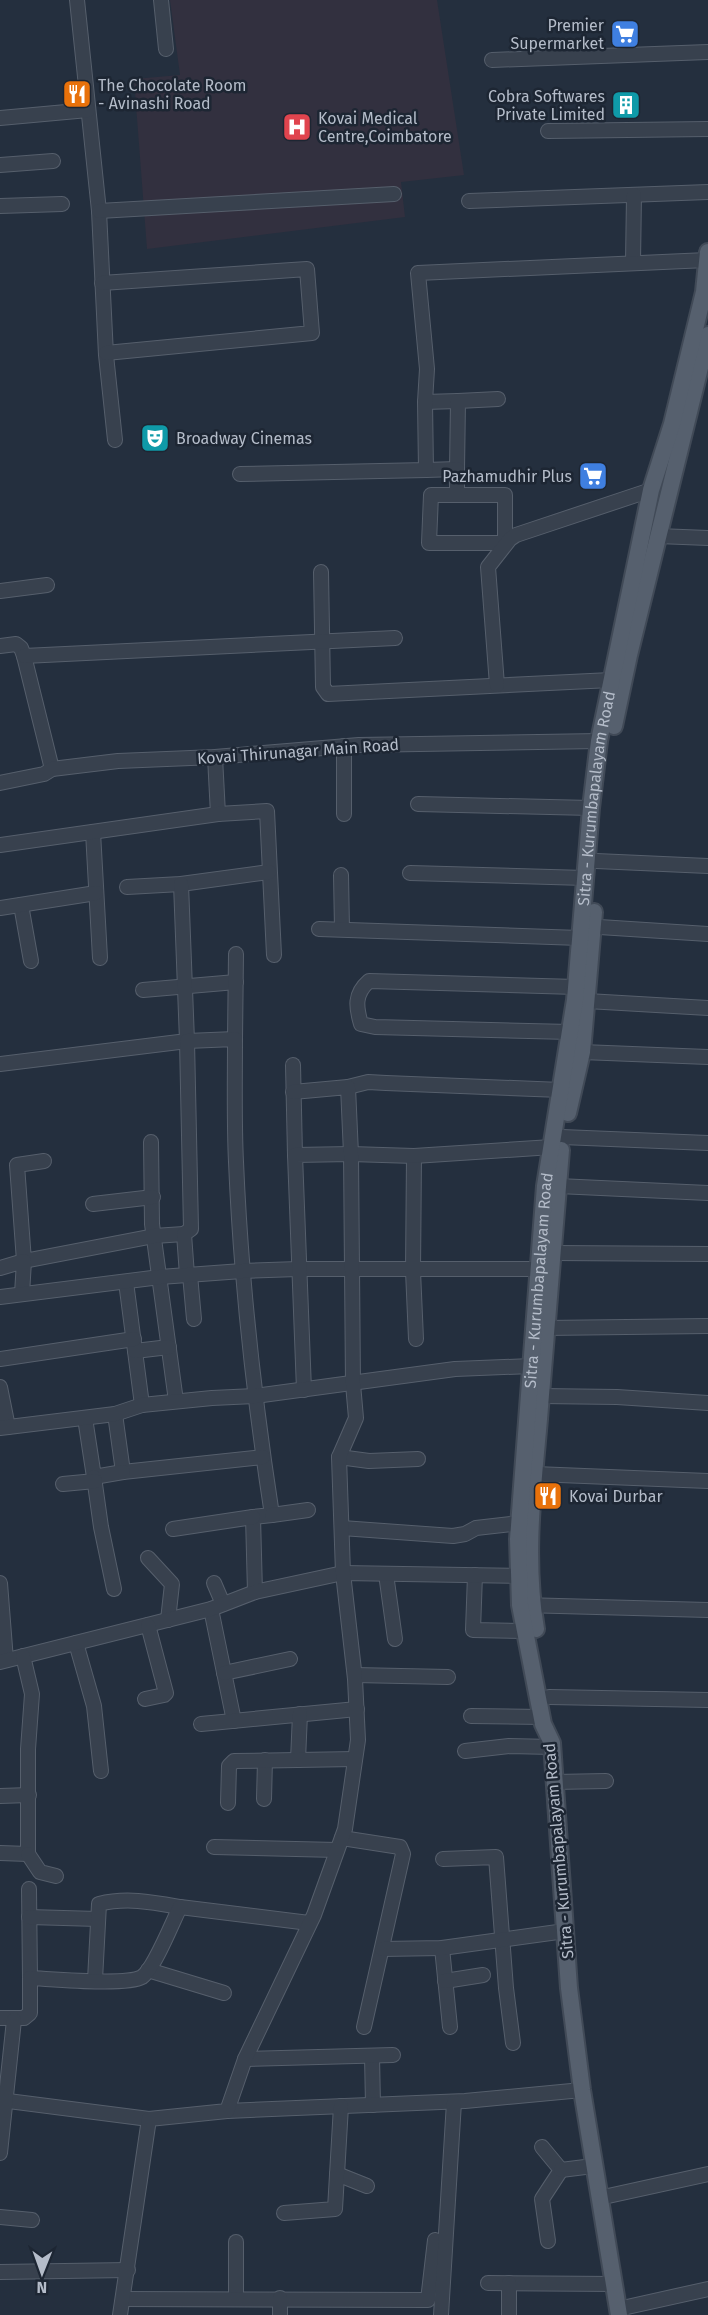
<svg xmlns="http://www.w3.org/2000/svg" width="708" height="2315" viewBox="0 0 708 2315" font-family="'Fira Sans',sans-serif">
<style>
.medical{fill:#32303f}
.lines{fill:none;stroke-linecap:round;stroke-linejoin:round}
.minor-casing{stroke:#565f6c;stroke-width:16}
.major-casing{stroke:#414a57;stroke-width:20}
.minor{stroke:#38414e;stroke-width:14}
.major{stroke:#56606e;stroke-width:16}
.labels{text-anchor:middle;stroke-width:5;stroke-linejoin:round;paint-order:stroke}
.poi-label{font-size:16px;fill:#b4bcc9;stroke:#1d2633;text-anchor:start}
.street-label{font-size:16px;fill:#b4bcc9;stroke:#1d2633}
</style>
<rect width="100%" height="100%" fill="#242f3e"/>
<path class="medical" d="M170,0H437L464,175L401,182L405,217L147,249L134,79L180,75Z"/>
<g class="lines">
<g class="minor-casing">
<g id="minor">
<path d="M77,0L99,211L106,355L115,440"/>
<path d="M161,0L166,49"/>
<path d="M492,60L708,52"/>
<path d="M0,118L88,110"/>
<path d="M548,131L708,129"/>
<path d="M0,165L53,161"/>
<path d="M469,201L708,192"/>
<path d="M0,206L62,204"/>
<path d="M99,211L394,194"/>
<path d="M633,263L634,195"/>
<path d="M102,283L307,269L312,333L106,353"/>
<path d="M425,402L458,401"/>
<path d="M457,469L458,401L498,399"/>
<path d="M426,470L457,469V495H505V543H429L431,495H457"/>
<path d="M240,474L426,470L425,402L427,369L418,273L707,260"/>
<path d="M658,536L708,538"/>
<path d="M321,572L323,687L328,694L611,680"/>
<path d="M0,591L47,585"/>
<path d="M0,646L16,644L21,648L24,656L52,769"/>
<path d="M24,656L395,638"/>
<path d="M497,685L488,567L510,539L516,535L651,490"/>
<path d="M344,746V814"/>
<path d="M215,757L218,814"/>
<path d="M0,783L44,774L52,769L118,761L215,757L359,745L599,741"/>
<path d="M418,804L591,808"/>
<path d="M93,832L100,958"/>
<path d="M0,845L218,814L267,811L274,955"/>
<path d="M596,861L708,866"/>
<path d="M410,873L585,878"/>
<path d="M341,875L342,929"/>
<path d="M127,887L181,884L269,872"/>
<path d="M21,905L31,961"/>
<path d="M0,908L96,893"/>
<path d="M584,926L708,934"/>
<path d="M319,929L580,938"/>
<path d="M143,990L236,982"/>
<path d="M587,1001L708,1008"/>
<path d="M570,1032L375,1027L361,1024C356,1007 354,994 369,981L576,987"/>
<path d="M235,1039L236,954"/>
<path d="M582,1052L708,1057"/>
<path d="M0,1064L187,1041L181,884"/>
<path d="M293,1065L295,1155"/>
<path d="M348,1087L368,1082L386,1083L561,1090"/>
<path d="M562,1137L708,1143"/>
<path d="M151,1142L152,1224L176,1401"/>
<path d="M414,1156L413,1271L416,1339"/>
<path d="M44,1161L17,1165L24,1261L154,1236L184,1234"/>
<path d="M558,1186L708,1193"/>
<path d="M93,1204L153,1197"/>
<path d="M553,1253L708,1254"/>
<path d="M0,1268L24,1261L22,1294"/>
<path d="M187,1275L184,1234L191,1229L187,1041L235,1039C235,1080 234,1121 236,1162C241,1281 254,1398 272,1515L253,1517L255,1592"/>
<path d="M190,1275L194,1319"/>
<path d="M126,1282L142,1405"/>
<path d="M0,1297L160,1277L242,1271L298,1269H539"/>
<path d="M545,1328L708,1326"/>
<path d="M135,1351L169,1347"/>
<path d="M0,1359L134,1339"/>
<path d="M0,1387L8,1427"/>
<path d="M304,1390L295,1155L351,1154L414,1156L552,1147"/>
<path d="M541,1396L617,1397L708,1403"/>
<path d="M115,1414L123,1472L263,1457"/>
<path d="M85,1418L94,1477L123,1472"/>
<path d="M0,1428L115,1414L142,1405L212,1398L255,1396L455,1369L531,1366"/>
<path d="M339,1457L369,1461L418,1459"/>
<path d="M535,1474L708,1481"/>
<path d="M94,1477L101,1527L114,1589"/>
<path d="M63,1484L95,1481"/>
<path d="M272,1515L308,1510"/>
<path d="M342,1528L453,1536L465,1534L476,1528L520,1523"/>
<path d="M173,1529L253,1517"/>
<path d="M148,1558L172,1584L168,1620"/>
<path d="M386,1574L395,1639"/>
<path d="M475,1575L473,1630L525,1631"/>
<path d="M0,1583L6,1660"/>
<path d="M214,1583L223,1604"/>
<path d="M522,1605L708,1610"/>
<path d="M211,1609L234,1721"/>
<path d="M76,1643L94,1706L101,1771"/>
<path d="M0,1662L211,1609L255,1592L343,1573L518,1576"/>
<path d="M224,1673L290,1659"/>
<path d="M355,1675L448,1677"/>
<path d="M549,1697L708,1700"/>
<path d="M145,1699L164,1695L166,1693L148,1625"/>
<path d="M471,1716L542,1717"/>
<path d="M201,1724L357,1709"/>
<path d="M465,1751L509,1746L552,1747"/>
<path d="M298,1760L300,1714"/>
<path d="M555,1782L606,1781"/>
<path d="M0,1796L29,1795"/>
<path d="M264,1799L265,1760"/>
<path d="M228,1803L229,1766L234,1761L355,1759"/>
<path d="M342,1838L400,1847L403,1854L364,2027"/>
<path d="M214,1847L337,1850"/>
<path d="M0,1853L28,1854V1749L32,1694L23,1656"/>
<path d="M28,1854L40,1872L56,1876"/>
<path d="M443,1859L496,1857L506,1988L513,2043"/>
<path d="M29,1889L30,1978"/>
<path d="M29,1917L98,1919"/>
<path d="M442,1948L450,2027"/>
<path d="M382,1949L442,1948L565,1931"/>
<path d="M148,1970L224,1993"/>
<path d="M95,1980L99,1904C126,1897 152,1902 180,1907"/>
<path d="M445,1981L483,1975"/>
<path d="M0,2018H24L30,2013V1978C52,1979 126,1986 142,1977C154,1969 173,1921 180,1907L309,1923"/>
<path d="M372,2056L373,2105"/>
<path d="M245,2059L393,2055"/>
<path d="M0,2100L149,2119"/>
<path d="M227,2111L465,2101L582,2090"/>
<path d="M542,2147L561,2170L542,2199L548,2241"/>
<path d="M0,2153L14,2020"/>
<path d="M561,2170L593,2166"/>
<path d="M337,2174L367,2186"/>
<path d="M599,2198L708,2174"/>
<path d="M284,2213L335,2209L341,2106"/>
<path d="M0,2217L32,2220"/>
<path d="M236,2242V2298"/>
<path d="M0,2272L128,2270"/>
<path d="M488,2283L614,2284"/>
<path d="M509,2283V2315"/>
<path d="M123,2299L428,2300L435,2240"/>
<path d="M618,2309L708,2289"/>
<path d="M120,2315L149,2119L227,2111L245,2059L314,1915L345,1829L358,1740L355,1679L343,1573L339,1457L356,1418L353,1384L351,1154L348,1087L293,1092"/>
<path d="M280,2315V2298"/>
<path d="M441,2315L454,2102"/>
</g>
</g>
<g class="major-casing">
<g id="major">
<path d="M614,726L629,655L708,335"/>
<path d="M568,1113L582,1052L594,912"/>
<path d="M536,1629C524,1560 533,1488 539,1419C546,1329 554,1240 561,1150"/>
<path id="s1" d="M619,2315L582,2090L569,1988L552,1743L543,1724L520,1605L518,1539L545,1186L575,1000L591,808L599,741L651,490L672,424L704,292L708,252"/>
</g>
</g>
<use href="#minor" class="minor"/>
<use href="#major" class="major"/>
</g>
<defs>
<g id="supermarket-square" transform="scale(1.5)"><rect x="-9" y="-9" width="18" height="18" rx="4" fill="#3f7fe0" stroke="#1d2633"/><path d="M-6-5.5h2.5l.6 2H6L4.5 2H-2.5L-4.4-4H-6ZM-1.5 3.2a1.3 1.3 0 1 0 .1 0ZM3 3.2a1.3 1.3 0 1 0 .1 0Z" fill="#fff"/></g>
<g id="restaurant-square" transform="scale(1.5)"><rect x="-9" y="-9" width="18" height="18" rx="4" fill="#e8710a" stroke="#1d2633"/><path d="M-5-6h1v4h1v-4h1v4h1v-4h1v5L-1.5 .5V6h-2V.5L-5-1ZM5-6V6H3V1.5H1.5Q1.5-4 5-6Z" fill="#fff"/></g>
<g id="building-square" transform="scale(1.5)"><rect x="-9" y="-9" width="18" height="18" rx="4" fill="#0f9aa8" stroke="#1d2633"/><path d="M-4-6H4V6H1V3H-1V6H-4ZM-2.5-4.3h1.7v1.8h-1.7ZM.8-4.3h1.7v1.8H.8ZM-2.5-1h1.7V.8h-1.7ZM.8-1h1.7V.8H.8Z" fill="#fff"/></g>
<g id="hospital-square" transform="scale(1.5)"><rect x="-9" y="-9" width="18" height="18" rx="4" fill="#e0444e" stroke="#1d2633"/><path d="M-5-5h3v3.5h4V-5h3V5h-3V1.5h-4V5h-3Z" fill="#fff"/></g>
<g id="theatre-square" transform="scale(1.5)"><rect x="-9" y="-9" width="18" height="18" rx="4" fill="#0f9aa8" stroke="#1d2633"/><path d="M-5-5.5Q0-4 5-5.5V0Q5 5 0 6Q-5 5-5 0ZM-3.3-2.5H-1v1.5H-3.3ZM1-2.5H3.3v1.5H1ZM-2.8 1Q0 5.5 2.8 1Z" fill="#fff"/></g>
</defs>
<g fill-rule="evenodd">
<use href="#supermarket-square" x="625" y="34"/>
<use href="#restaurant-square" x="77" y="94"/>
<use href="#building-square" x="626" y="105"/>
<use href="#hospital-square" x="297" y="127"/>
<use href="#theatre-square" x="155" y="438"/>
<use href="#supermarket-square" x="593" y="476"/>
<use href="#restaurant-square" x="548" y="1496"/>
</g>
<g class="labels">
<g class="poi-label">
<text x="604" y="31" text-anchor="end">Premier<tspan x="604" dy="18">Supermarket</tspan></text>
<text x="98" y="91">The Chocolate Room<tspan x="98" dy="18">- Avinashi Road</tspan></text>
<text x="605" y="102" text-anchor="end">Cobra Softwares<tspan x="605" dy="18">Private Limited</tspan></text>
<text x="318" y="124">Kovai Medical<tspan x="318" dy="18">Centre,Coimbatore</tspan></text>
<text x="176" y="444">Broadway Cinemas</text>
<text x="572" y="482" text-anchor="end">Pazhamudhir Plus</text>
<text x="569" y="1502">Kovai Durbar</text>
</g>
<g class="street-label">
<text transform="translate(298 751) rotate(-4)" y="6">Kovai Thirunagar Main Road</text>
<text dy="6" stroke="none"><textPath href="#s1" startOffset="1530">Sitra - Kurumbapalayam Road</textPath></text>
<text dy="6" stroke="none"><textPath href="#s1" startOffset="1044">Sitra - Kurumbapalayam Road</textPath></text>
<text transform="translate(558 1851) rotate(-95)" y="6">Sitra - Kurumbapalayam Road</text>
</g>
</g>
<g transform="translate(42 2273) rotate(181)" stroke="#1d2633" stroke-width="4.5" paint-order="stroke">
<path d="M0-4.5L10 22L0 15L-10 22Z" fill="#b4bcc9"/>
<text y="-9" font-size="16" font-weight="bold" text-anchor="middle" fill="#b4bcc9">N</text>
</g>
</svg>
